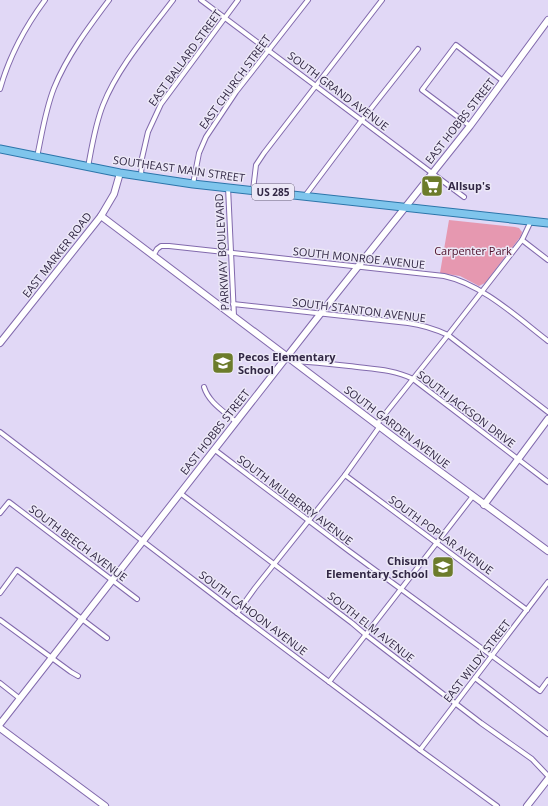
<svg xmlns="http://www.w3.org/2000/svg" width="548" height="806" viewBox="0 0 548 806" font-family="'Open Sans',sans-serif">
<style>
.green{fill:#e698b0}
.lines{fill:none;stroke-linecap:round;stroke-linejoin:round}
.street-casing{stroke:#826aad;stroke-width:6}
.secondary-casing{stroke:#826aad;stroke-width:8}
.primary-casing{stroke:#2c75aa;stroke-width:9}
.street{stroke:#fff;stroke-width:4}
.secondary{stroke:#fff;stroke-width:6}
.primary{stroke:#7fc5ec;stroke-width:7}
.labels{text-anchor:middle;stroke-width:3;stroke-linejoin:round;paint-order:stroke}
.shield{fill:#ece8f7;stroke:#6a627a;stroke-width:1}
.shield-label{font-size:10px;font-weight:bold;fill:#322845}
.street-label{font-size:11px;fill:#322845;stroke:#ece8f7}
.poi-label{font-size:11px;font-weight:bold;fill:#322845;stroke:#ece8f7;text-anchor:start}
.park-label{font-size:11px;fill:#4d0f29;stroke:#ece8f7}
</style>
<rect width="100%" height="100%" fill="#e1d8f6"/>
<path class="green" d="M449,220L515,227L519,228L522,232L521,236L485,283L479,286L460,276L440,273Z"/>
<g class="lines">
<g class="street-casing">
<g id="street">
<path d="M201,0L464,197"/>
<path d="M0,89C9,57 25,27 45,0"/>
<path d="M470,126L422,90L456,45L503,81"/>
<path d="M37,157C42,134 45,111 54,88C67,56 88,28 109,0"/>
<path d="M88,167C92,146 95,125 103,105C118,67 149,32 173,0"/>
<path d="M141,176L142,158L148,132L161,104L238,0"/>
<path d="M193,184L199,153L206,137L236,92L308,0"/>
<path d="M228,187L234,316"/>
<path d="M253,190L256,165L264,153L382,0"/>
<path d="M305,196L362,120L418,49"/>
<path d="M522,240L548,260"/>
<path d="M153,256L157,249L161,246H169L444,276C482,284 518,318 548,341"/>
<path d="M233,304L408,323C423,325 435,329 448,335L548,412"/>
<path d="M293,361C312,362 331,364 349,366C371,369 393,369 413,379L548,482"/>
<path d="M204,387C209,403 224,411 236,422"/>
<path d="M377,424L448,335L522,240L531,221"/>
<path d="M0,432L237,613L420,750L497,806"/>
<path d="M215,450L349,551L540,691L548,680"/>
<path d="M345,475L527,610"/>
<path d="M180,493L352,623L366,635L481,723L532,759L548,776"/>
<path d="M0,513L9,502L137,599"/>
<path d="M0,593L17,570L107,638"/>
<path d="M237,613L255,588L345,475L380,426"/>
<path d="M0,620L71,672L78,676"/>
<path d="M475,678L548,734"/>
<path d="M329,682L473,496"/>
<path d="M0,683L19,698"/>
<path d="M420,750L548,582"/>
</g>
</g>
<g class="secondary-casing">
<g id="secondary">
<path d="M101,216L404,445L548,551"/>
<path d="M0,343L101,216L114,194L120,173"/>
<path d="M484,505L548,419"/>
<path d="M0,724L321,313L470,126L548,20"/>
<path d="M0,728L105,806"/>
<path d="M527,806L548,779"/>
</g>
</g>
<g class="primary-casing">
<path id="primary" d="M0,149L120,173L193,184L548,223"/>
</g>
<use href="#street" class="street"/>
<use href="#secondary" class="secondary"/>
<use href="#primary" class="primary"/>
</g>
<defs>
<g id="supermarket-square" transform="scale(1.15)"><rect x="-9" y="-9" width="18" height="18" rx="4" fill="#6c7c2b" stroke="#ece8f7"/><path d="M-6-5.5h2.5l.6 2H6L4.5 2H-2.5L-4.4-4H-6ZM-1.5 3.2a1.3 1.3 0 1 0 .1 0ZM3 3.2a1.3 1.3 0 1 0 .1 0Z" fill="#fff"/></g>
<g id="school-square" transform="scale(1.15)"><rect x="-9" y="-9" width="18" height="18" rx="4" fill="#6c7c2b" stroke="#ece8f7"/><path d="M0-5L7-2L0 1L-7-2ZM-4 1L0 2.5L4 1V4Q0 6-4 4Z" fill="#fff"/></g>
</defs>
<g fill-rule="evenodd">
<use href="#supermarket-square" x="432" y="186"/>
<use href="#school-square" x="223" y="363"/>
<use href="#school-square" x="443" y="567"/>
</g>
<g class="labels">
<rect class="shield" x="252" y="184" width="42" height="16" rx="3"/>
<g class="shield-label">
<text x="273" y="196">US 285</text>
</g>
<g class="street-label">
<text transform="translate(185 58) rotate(-54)" y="4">EAST BALLARD STREET</text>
<text transform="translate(235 82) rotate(-54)" y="4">EAST CHURCH STREET</text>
<text transform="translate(338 91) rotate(37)" y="4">SOUTH GRAND AVENUE</text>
<text transform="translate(460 121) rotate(-52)" y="4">EAST HOBBS STREET</text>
<text transform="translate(179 169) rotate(8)" y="4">SOUTHEAST MAIN STREET</text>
<text transform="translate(222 252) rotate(-93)" y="4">PARKWAY BOULEVARD</text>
<text transform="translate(57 255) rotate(-52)" y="4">EAST MARKER ROAD</text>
<text transform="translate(359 258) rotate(6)" y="4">SOUTH MONROE AVENUE</text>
<text transform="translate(359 310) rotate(7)" y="4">SOUTH STANTON AVENUE</text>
<text transform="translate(466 409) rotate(37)" y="4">SOUTH JACKSON DRIVE</text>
<text transform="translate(397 427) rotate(37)" y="4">SOUTH GARDEN AVENUE</text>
<text transform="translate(215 432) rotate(-52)" y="4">EAST HOBBS STREET</text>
<text transform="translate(295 500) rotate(37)" y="4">SOUTH MULBERRY AVENUE</text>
<text transform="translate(441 535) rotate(36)" y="4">SOUTH POPLAR AVENUE</text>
<text transform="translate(78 543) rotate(37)" y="4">SOUTH BEECH AVENUE</text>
<text transform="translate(253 613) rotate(37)" y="4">SOUTH CAHOON AVENUE</text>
<text transform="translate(371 627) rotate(38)" y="4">SOUTH ELM AVENUE</text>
<text transform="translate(477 661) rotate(-52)" y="4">EAST WILDY STREET</text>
</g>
<g class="poi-label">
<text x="448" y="190">Allsup's</text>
<text x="238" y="361">Pecos Elementary<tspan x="238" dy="13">School</tspan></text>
<text x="428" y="565" text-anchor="end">Chisum<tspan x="428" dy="13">Elementary School</tspan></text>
</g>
<g class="park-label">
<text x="473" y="255">Carpenter Park</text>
</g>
</g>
</svg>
